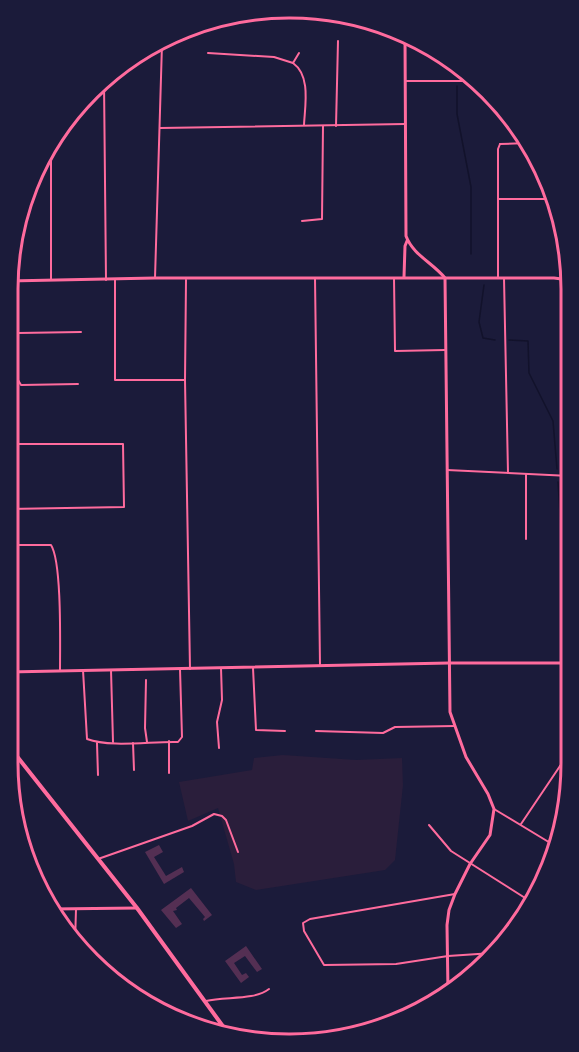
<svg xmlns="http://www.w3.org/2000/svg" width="579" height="1052" viewBox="0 0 579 1052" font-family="Figtree,sans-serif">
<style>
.green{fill:#2a1e3b}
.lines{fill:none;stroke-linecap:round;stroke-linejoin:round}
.stream{stroke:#12122b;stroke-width:1.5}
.building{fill:#542f53}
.minor{stroke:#ff6b9d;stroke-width:2}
.tertiary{stroke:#ff6b9d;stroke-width:3}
.secondary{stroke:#ff6b9d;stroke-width:3}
.primary{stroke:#ff6b9d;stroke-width:4}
.rim{fill:none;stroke:#ff6b9d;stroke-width:3}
</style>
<rect width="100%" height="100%" fill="#1b1b3a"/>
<path class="green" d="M283,755L356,760L402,758L403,785L395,860L385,870L256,890L236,882L234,864L218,808L188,821L179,782L252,770L254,758Z"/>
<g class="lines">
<g class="stream">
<path d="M457,86V114L471,187V254"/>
<path d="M484,285L479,322L483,338L495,340"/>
<path d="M509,340L528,341L529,373L553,421L557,469"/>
<path d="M558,482L565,589L570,610"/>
</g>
</g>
<g class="building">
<path d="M159,845L163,852L154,857L166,876L182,867L184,872L164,884L145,852Z"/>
<path d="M191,888L212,915L204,921L203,919L205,917L189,898L176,908L177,910L173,911L182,924L176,928L161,910Z"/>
<path d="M246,946L262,969L257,972L245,956L234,963L242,975L246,973L249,977L241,983L225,961Z"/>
</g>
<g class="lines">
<g class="minor">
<path d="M208,53L274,57L293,63L299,53"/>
<path d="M293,63C311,76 305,105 304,125"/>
<path d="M405,81H468"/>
<path d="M104,82L106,280"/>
<path d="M336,126L338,41"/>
<path d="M160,128L405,124"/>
<path d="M51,142V280"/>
<path d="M500,144L528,143"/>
<path d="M498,199H549"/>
<path d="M302,221L322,219L323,126"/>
<path d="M155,278L162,44"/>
<path d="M315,278L320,665"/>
<path d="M394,278L395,351L445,350"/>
<path d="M498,278V149L500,144"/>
<path d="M504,278L508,473"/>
<path d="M115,280V380H185"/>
<path d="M186,280L185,380L190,669"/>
<path d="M18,281V380L21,385L78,384"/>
<path d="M18,333L81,332"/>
<path d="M569,352L561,355L569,362"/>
<path d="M447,470L570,476"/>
<path d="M526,474V539"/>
<path d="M8,509L124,507L123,444H8"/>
<path d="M8,545H51C62,562 60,645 60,671"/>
<path d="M253,668L256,730L285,731"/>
<path d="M83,670L87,739C111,748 152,741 178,742L182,737L180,669"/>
<path d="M111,670L113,742"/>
<path d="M146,680L145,728L147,742"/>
<path d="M316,731L383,733L395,727L455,726"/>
<path d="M169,741V773"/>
<path d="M97,743L98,775"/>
<path d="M133,743L134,770"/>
<path d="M219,748L217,722L222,700L221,668"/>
<path d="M560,766L571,774"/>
<path d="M494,809L552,844"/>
<path d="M521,824L560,766L571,754"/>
<path d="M429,825L451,851L533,903"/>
<path d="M98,859L192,826L214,814L222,816L226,820L238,852"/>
<path d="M455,894L310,919L303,923L304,931L324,965L396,964L448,956L493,953"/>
<path d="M532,906L535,900"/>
<path d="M75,943L76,909"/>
<path d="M206,1001C225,996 253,1001 269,989"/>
</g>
<path class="tertiary" d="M52,909L137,908"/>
<g class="secondary">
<path d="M405,37L406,236C413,255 433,263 445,278L450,712L466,757L488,794L494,809L490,835L470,864L455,894L449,910L447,925L448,992"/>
<path d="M404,277L405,246L407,241"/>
<path d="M8,281L155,278H554L569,280"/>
<path d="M8,672L449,663H571"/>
</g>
<path class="primary" d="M8,745L137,908L230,1036"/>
</g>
<path d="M0 0H579V1052H0ZM289 18H290A271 271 0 0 1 561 289V763A271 271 0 0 1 290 1034H289A271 271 0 0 1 18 763V289A271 271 0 0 1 289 18Z" fill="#1b1b3a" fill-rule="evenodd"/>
<path class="rim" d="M289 18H290A271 271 0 0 1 561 289V763A271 271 0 0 1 290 1034H289A271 271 0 0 1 18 763V289A271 271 0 0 1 289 18Z"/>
</svg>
